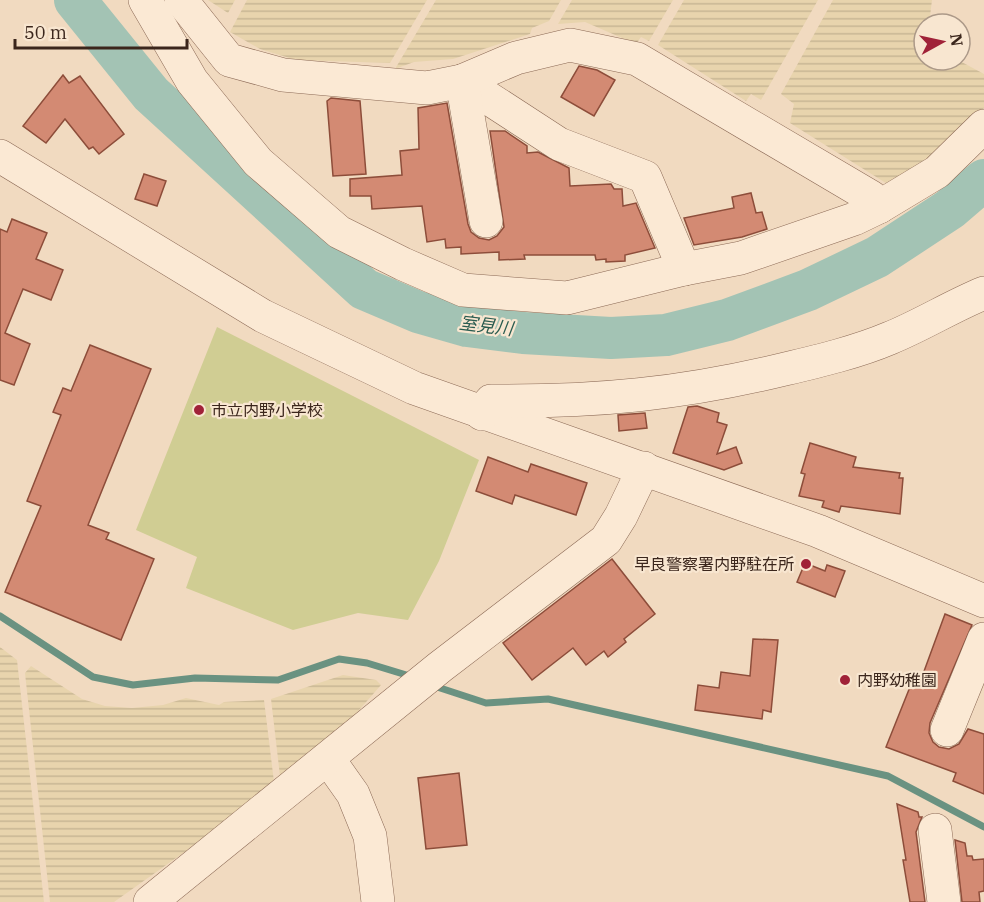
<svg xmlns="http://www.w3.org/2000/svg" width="984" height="902" viewBox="0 0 984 902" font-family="'IBM Plex Serif','Noto Sans JP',serif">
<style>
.farmland{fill:url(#farmland-rules)}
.garden{fill:#d0cd93}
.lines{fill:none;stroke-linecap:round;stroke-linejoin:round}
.stream{stroke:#6a9281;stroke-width:7}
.river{stroke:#a3c3b4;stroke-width:42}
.building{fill:#d38a73;stroke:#8d4d3a;stroke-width:1.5}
.minor-casing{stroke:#8c6a56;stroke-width:34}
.minor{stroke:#fbe9d4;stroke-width:33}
.poi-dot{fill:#a02238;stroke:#f8e6d0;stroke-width:2}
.labels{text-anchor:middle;stroke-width:4.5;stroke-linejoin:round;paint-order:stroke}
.poi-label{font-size:16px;fill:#3b261c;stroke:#f8e6d0;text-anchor:start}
.water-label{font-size:18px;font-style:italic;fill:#2a5c50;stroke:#f8e6d0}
</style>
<defs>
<pattern id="farmland-rules" width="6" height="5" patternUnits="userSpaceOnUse" patternTransform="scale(1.5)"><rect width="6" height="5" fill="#e8d4ad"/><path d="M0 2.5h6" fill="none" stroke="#c8b694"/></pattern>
</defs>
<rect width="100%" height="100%" fill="#f1dac0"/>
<g class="farmland">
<path d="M208,0H235L228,13Z"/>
<path d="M247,0H427L390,63L296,60L260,49L230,32Z"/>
<path d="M436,0H561L549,21L532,28L530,34L453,59L414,62L395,69Z"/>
<path d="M572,0H673L649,41L641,37L636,44L585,22L558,24Z"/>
<path d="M684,0H818L761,100L751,94L746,101L658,45Z"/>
<path d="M833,0H932L929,24H924V60H958L984,74V108L939,155L889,185L790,123L794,104L781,94Z"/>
<path d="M0,647L17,660L44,902H0Z"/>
<path d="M31,666L82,699L105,706L132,708L163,705L186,698L219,705L224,702L264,700L274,782L238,814L114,902H50L25,673Z"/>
<path d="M343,675L376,680L381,685L353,717L280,776L271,699Z"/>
</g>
<path class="garden" d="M217,327L479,460L439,561L408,620L358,613L293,630L186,588L197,557L136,530Z"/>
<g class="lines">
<g class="stream">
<path d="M0,616L93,677L133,685L195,678L278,680L339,659L367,663L413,677"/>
<path d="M431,685L486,703L548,699L888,776L984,827"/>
</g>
<path class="river" d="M75,0L151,94L364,289L418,312L467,326L523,333L611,338L666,335L727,320L808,290L877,257L950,209L984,180"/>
</g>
<g class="building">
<path d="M579,66L597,70L615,80L594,116L561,97Z"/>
<path d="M63,75L69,83L80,76L124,134L99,154L93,147L89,149L65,119L46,143L23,126Z"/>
<path d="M331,98L360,101L366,174L333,176L327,101Z"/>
<path d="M447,103L468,224L471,232L479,238L489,240L497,236L504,227L490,131H505L527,146V153L538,152L569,168L570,186L611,184L614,189H622L623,206L636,203L655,248L625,255V261L606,262V259L596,260L595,255H524L525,259L499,260V252L461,254V247L446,248L445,239L427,242L422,206L372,209L371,196H350V179L402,175L400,151L419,149L418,108Z"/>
<path d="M144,174L166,181L157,206L135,199Z"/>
<path d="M751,193L756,213L762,212L767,229L742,237L694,245L684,218L734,208L732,197Z"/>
<path d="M12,219L47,233L36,259L63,270L51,300L23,289L5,333L30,344L14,385L0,380V229L7,232Z"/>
<path d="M90,345L151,369L88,525L109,533L106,539L154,559L121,640L5,592L41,506L27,501L61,415L53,412L63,388L71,391Z"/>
<path d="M697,406L719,413L717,422L727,425L717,454L736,447L742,463L724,470L673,453L688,407Z"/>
<path d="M645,413L647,428L619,431L618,415Z"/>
<path d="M810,443L856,457L853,467L900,473L899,478H903L900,514L841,506L839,512L822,507L824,501L799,496L805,474L801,473Z"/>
<path d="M488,457L528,472L531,464L587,483L576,515L515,495L512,504L476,491Z"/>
<path d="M612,559L655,614L624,639L626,642L608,657L604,651L586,665L573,648L532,680L503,643Z"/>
<path d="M805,563L825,571L827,565L845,571L835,597L797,582Z"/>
<path d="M945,614L972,625L930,723L929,733L933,742L939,747L949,749L959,744L968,729L984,734V794L953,781L956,773L886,747L912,682L919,685Z"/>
<path d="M753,639L778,640L771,712L763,710L762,719L695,710L698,685L719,688L721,672L750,676Z"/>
<path d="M459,773L467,845L426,849L418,778Z"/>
<path d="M897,804L918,812L919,817H922L916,832L925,902H910L903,860H906Z"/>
<path d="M955,840L965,843L967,856H972L973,860L984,859V891L979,892L980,902H962Z"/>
</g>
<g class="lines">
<g class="minor-casing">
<g id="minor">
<path d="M145,0L192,81L258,162L339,232L403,264L463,290L567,298L684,269L741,258L854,219L879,207L937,172L984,126"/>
<path d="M181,0L229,60L283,75L427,88L462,81L559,144L645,177L684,269"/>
<path d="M0,156L263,316L414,388L818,531L984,601"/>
<path d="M486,221L462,81L516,58L570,45L637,59L871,197L879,207"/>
<path d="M482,414L491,401C596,402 682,394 785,369C819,361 857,352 890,338C922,325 952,306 984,293"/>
<path d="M947,730L984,639"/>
<path d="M329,760L353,794L370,836L378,902"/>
<path d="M935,830L944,902"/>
<path d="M150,902L440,667L606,540L621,516L644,468"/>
</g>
</g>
<use href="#minor" class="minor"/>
</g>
<g class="poi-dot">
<circle cx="199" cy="410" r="6"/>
<circle cx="806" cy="564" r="6"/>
<circle cx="845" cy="680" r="6"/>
</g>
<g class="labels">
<g class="poi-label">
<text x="211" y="416">市立内野小学校</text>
<text x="794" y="570" text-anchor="end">早良警察署内野駐在所</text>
<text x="857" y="686">内野幼稚園</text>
</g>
<g class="water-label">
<text transform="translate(486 326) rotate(7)" y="6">室見川</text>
</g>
</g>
<g transform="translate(942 42) rotate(82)"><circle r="28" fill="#f8e6d0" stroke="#ac9988" stroke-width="1.5"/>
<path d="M0-4.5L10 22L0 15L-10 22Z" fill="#a02238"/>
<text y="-9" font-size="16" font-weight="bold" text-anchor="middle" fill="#3b261c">N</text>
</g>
<path d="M15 39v9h172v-9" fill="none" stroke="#3b261c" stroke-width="3"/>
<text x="24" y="39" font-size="18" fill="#3b261c" stroke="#f8e6d0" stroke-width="4.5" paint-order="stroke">50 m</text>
</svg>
